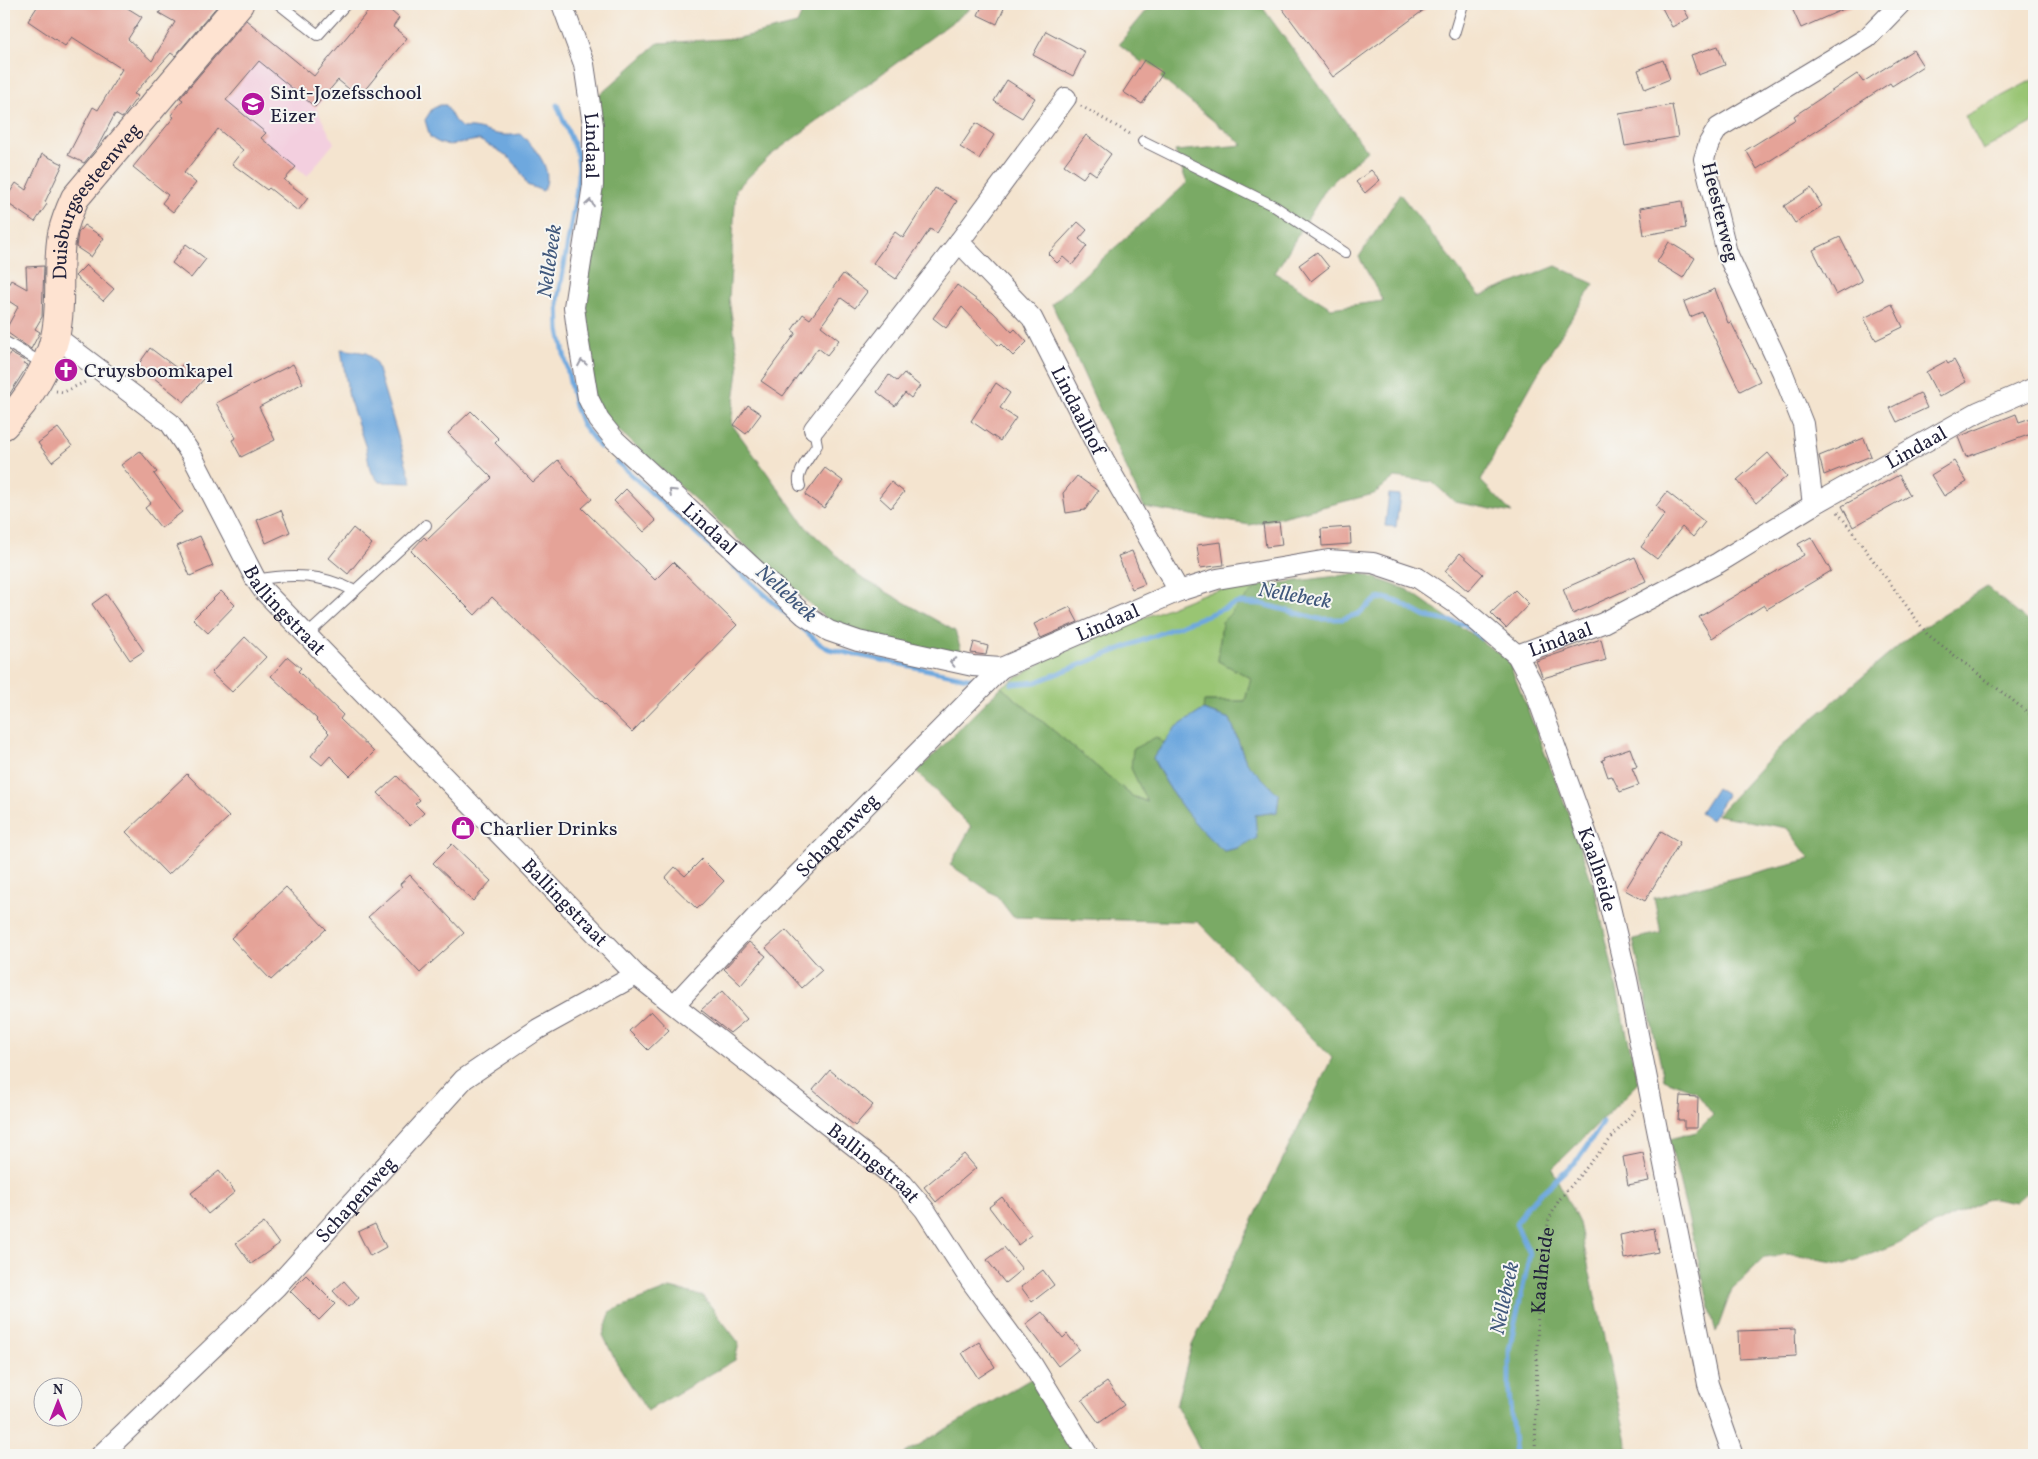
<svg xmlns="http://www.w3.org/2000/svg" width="2038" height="1459" viewBox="0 0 2038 1459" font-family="Vollkorn,serif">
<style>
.built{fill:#f3cfdf}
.green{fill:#99c573;stroke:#5e7457}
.forest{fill:#7aaa65;stroke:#4e6650}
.water{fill:#6ea8de;stroke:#48658c}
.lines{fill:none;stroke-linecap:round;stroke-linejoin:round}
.stream{stroke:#6ea8de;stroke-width:5}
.building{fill:#e5a398}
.lane-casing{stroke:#6c666f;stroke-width:12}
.street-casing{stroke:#6c666f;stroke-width:22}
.secondary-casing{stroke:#6c666f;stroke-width:30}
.path{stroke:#6c666f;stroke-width:3;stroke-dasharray:1 4;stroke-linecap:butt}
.lane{stroke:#fff;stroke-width:10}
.street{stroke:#fff;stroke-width:20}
.secondary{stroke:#fee3d1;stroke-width:28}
.oneway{stroke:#9c9ca7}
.labels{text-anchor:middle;stroke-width:4;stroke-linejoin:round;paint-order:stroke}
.poi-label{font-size:20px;fill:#22223b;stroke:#f6f6f2;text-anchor:start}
.street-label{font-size:20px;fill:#22223b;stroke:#f6f6f2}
.water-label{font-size:21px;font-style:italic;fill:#40587c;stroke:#f6f6f2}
</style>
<rect width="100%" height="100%" fill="#f6f6f2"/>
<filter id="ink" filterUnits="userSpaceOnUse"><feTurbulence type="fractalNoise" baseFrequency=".02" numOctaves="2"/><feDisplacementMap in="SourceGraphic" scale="10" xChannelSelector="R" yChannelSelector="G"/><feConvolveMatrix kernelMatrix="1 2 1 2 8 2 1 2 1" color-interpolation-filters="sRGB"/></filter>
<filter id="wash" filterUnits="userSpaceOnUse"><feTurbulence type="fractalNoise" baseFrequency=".0096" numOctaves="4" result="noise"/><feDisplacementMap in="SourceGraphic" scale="20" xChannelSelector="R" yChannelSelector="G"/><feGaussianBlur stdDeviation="1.12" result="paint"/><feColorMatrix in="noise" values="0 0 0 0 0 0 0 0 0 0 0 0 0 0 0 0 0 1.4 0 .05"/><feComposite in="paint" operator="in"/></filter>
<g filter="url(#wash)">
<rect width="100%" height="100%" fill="#f4e4cf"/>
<path class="built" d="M242,16L331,89L316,108L334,143L307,176L296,167L282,181L277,177L267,190L232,164L243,150L177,95Z"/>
<g class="green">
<path d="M2034,79V122L1983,150L1965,116Z"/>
<path d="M1250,584L1258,586L1222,622L1218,661L1251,678L1245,701H1205L1203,710L1175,728L1164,743L1156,737L1131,768L1148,802L1132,796L1001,687L1046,660L1101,635L1203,594Z"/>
</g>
<g class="forest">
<path d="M806,4H959L970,9L771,155L736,189L729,299L739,364L731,423L806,527L860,577L955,631L964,659L844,635L594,408L582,304L594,100L658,43L739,38L797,24Z"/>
<path d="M1152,4H1260L1367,151L1327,187L1275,273L1331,308L1383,301L1359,257L1400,194L1480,296L1556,266L1594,284C1551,347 1514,413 1481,481L1512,513L1455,502L1432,482L1395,477L1374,494L1250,525L1144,507L1052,304L1187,183L1175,151L1243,145L1119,44Z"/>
<path d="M1361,573L1408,590L1508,660L1565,804L1596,894L1638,1084L1552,1169L1579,1223L1628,1447L1625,1455H1203L1176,1405L1192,1345L1332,1058L1198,922L1013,917L997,896L950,865L971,827L917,772L1001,687L1132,796L1147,802L1131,768L1133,749L1156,737L1164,743L1153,759C1170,793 1194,827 1225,851L1238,848L1255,815L1277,812L1279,795L1246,762L1230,719L1203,710L1204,701H1245L1251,678L1218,661L1222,622L1258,586Z"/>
<path d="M1987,587L2034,627V1185L2015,1203L1988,1198L1892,1246L1845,1264L1788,1254L1765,1257L1732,1289L1716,1333L1669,1139L1696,1132L1713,1115L1696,1092L1664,1079L1633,939L1661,933L1654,898L1810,859L1787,828L1717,815L1780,747L1914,633Z"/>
<path d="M670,1288L703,1296L739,1343L735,1360L647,1411L615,1360L603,1335L611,1311Z"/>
<path d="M1034,1377L1080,1455H902Z"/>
</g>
<g class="water">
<path d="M440,105H446L454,120L462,128C486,126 492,139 520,134C534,146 556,171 543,191L527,185C515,157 505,154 479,140C459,142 447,151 430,137L425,120L432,109Z"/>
<path d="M341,349L367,353L376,363L412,483L379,482L370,470L366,448L349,398Z"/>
<path d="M1389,494L1400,495L1396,527L1385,526Z"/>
<path d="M1203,710L1230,719L1246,762L1279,795L1277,812L1255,815L1257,838L1238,848L1224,851C1194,827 1170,793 1153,758L1175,728Z"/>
<path d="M1716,788L1727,795L1711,820L1700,813Z"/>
</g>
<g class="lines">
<g class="stream">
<path d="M557,105L577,153L579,167L576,196L558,300L559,330L575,406L582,424L600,447"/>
<path d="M617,462L820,644L829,649L972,679"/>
<path d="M1012,684L1036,682L1238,603L1262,604L1319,619H1342L1358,614L1377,599L1385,598L1398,602L1426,617L1465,624L1481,638"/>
<path d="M1515,1455L1509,1393V1350L1530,1254L1516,1224L1527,1206L1579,1158L1603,1123"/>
</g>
</g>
<g id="blocks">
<g class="building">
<path d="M39,4H121L142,17L128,39L152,61L175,22L159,13L165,4H219L175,56L171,53L134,94L138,96L122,118L115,114L98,146L84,163L68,155L93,107L98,110L122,69L72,37L65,46L28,21Z"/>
<path d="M374,4H383L399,18L393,27L407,38L359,97L338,80L315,107L259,61L226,100L266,133L261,138L296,167L284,180L308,198L298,211L269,188L267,190L232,164L243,150L218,129L184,173L196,183L173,212L162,203L168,195L133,167L174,117L171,115L183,100L180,98L246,20L314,76Z"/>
<path d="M983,4H1006L997,24L978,15Z"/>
<path d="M1279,4H1432L1333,77Z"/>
<path d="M1660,4H1681L1689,18L1672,27Z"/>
<path d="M1790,4H1855L1801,28Z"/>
<path d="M1046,31L1085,52L1073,76L1033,55Z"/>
<path d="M1718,46L1725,65L1698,75L1691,55Z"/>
<path d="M1913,50L1923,66L1892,86L1890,83L1757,169L1746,150L1796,119L1794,116L1857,74L1863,82Z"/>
<path d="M1144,60L1163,73L1142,104L1123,92Z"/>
<path d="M1663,60L1670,79L1645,89L1638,70Z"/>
<path d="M1007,80L1035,98L1022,118L994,101Z"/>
<path d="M1672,105L1678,137L1625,146L1619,114Z"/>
<path d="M976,123L994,135L979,159L960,147Z"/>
<path d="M1086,135L1111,154L1096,175L1089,170L1083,178L1064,165Z"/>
<path d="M42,154L63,164L45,202L47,204L35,222L4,201L16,183L26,190Z"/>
<path d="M1371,170L1380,180L1365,193L1356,182Z"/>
<path d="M935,188L957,201L937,233L930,229L896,279L873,263L895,232L903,238Z"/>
<path d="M1811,188L1822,206L1795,223L1784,206Z"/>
<path d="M1682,201L1686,228L1644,235L1640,208Z"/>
<path d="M1078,222L1087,230L1079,239L1087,246L1072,265L1063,257L1057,263L1048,254Z"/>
<path d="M84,225L104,238L91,257L76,247L78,233Z"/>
<path d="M1840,237L1862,281L1836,295L1813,250Z"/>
<path d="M1669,242L1695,258L1683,278L1657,262Z"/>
<path d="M186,244L206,259L191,278L172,263Z"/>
<path d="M1317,252L1329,267L1311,281L1299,265Z"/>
<path d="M86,265L114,289L103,301L75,276Z"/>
<path d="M44,266L42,317L35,329L40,332L39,334L31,349L5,331L18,307L4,298V292L11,280L27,289L26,267Z"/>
<path d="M843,274L867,292L855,308L841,298L821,326L839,340L827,355L818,348L783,396L761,381L796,333L792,330L803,314L810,319Z"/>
<path d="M957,285L993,312L1012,332L1015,329L1027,342L1013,356L1001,344L999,346L962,307L946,328L933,318Z"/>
<path d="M1715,289L1728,323L1731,322L1760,381L1740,391L1702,312L1690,317L1684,302Z"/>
<path d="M1892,304L1903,327L1876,340L1864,318Z"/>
<path d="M150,348L178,369L184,363L204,379L184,402L138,365Z"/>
<path d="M10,353L25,361L23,363L28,365L9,395L4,392V364Z"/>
<path d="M1954,360L1966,382L1939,397L1926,372L1946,361L1948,364Z"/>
<path d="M293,364L303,383L259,407L275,440L241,457L232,440L236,438L216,403Z"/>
<path d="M904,373L920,386L911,398L905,393L895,406L877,392L889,375L897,381Z"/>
<path d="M996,383L1010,393L1000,408L1016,418L1000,441L971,421Z"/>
<path d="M1920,393L1927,408L1897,422L1890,408Z"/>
<path d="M748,405L761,414L746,434L734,425Z"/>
<path d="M471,411L499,439L495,443L533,482L558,460L592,499L582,508L655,580L673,562L737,625L632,732L492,597L475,615L411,551L424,537L427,540L492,478L448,433Z"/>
<path d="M2016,414L2019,422L2034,417V433L1966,457L1958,437Z"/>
<path d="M58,428L72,446L52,462L38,443Z"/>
<path d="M1864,438L1871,456L1824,475L1819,456Z"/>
<path d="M140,451L157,472L154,474L182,512L161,528L145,508L151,503L121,465Z"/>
<path d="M1768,453L1787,476L1756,503L1737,480Z"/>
<path d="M1954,461L1967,482L1944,496L1931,475Z"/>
<path d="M825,468L843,481L824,508L805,495Z"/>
<path d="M1899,475L1910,495L1853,527L1842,506Z"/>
<path d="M1077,476L1098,491L1085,510L1066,513L1063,493Z"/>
<path d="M891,482L904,492L891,508L879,497Z"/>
<path d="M626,489L656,521L644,532L614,501Z"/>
<path d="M1667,492L1705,522L1693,537L1682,527L1657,559L1641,547L1665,514L1656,506Z"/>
<path d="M281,510L290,532L266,543L257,520Z"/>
<path d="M1279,522L1282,545L1266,547L1263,524Z"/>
<path d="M1350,527L1351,544L1322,546L1321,529Z"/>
<path d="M353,528L372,544L348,574L329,558Z"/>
<path d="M200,536L213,566L190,576L177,546Z"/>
<path d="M1811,537L1831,571L1767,609L1764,605L1712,638L1699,617L1804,555L1798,544Z"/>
<path d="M1221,542L1224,565L1200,568L1197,545Z"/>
<path d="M1132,551L1145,584L1132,589L1118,556Z"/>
<path d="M1460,553L1483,574L1468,591L1445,571Z"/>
<path d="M1635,557L1646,581L1573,614L1563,589Z"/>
<path d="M1515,590L1529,604L1506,628L1491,613Z"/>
<path d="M221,591L235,605L208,633L193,619Z"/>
<path d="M106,594L144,651L130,660L92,604Z"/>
<path d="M1070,607L1078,622L1041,638L1034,624Z"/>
<path d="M245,637L266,657L232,692L211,673Z"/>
<path d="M1601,639L1606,660L1543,678L1536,661Z"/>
<path d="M974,642L988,646L986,655L971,653Z"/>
<path d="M288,657L301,668L298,671L343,715L340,719L374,752L350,776L330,756L322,765L311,756L329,733L316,720L317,719L271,676Z"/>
<path d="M1630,748L1637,767L1632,768L1639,785L1620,792L1612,776L1608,777L1602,760L1605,759L1604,757Z"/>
<path d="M187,774L229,817L168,875L126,832Z"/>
<path d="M397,776L420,800L415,804L424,813L410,826L378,793Z"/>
<path d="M1661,831L1680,842L1645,901L1625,890Z"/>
<path d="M452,844L491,881L473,901L433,863Z"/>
<path d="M702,859L724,881L697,909L665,878L675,867L685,876Z"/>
<path d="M410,875L464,933L420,973L368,917L402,887L400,884Z"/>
<path d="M286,887L326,929L271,980L231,938Z"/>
<path d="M786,930L822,970L802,988L766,948Z"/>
<path d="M749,942L766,956L741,985L724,969Z"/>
<path d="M722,991L747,1019L730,1033L701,1010Z"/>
<path d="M651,1011L669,1030L648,1050L629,1031Z"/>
<path d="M830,1070L873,1105L855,1126L813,1090Z"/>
<path d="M1680,1096L1698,1097L1697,1128H1684V1120H1678Z"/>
<path d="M1643,1153L1649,1181L1628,1185L1623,1157Z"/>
<path d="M964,1154L976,1168L936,1202L924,1187Z"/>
<path d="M219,1171L235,1192L208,1214L191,1193Z"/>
<path d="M1002,1197L1031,1235L1018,1245L989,1207Z"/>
<path d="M264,1223L279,1244L251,1264L236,1243Z"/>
<path d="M375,1224L386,1247L370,1256L358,1232Z"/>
<path d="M1654,1228L1658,1252L1624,1259L1620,1235Z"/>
<path d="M1004,1247L1022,1269L1005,1283L987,1260Z"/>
<path d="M1043,1270L1054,1285L1032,1302L1021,1287Z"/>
<path d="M306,1275L335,1304L319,1320L290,1291Z"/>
<path d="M344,1281L359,1298L348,1307L333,1291Z"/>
<path d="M1042,1312L1063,1338L1067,1334L1079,1349L1058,1366L1026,1324Z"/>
<path d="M1795,1329L1796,1356L1739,1359L1738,1331Z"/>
<path d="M979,1342L995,1367L978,1378L962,1353Z"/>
<path d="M1107,1382L1124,1405L1099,1423L1082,1400Z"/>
</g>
</g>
</g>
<g filter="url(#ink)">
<use href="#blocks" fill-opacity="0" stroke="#6c666f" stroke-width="1"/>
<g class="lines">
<g class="lane-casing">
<g id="lane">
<path d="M279,4L318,35L346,4"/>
<path d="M1454,34L1463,4"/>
<path d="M1143,141L1274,206L1345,253"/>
<path d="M4,341L44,364"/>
<path d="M800,486C794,474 811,456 817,445L814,429"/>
<path d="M256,580C292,573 322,574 355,591"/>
<path d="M307,635L426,525"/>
</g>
</g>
<g class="street-casing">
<g id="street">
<path id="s2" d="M562,4L584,64L593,125V185L574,307L578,337L588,398L599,420L615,440L804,615L829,631L858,641L973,666L1001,668L1179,591L1217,579L1328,560L1373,563L1418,578L1458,605L1517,655L1533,685L1604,882L1627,979L1708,1384L1733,1455"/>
<path id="s3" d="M1066,98L959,242L1032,318L1104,460L1179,591"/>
<path id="s4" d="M55,336L170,423L191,454L256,580L263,590L636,975L903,1184L925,1210L971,1281L1032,1364L1088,1455"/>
<path d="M814,429L959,242"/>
<path d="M1813,505L1803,424L1782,371L1727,253L1704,159L1709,143L1718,128L1867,38L1900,4"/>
<path id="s5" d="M1517,655L1603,623L1718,563L1813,505L1978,412L2034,388"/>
<path id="s6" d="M675,1004L755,918L1001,668"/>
<path id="s7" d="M101,1455L276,1287L464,1079L538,1029L636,975"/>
</g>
</g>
<g class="secondary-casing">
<g id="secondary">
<path id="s8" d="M4,425C27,401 47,370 55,337C63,303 56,267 62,234C65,221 70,209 75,198L239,4"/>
</g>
</g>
<g class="path">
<path d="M1081,106L1132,135"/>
<path d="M56,391L64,392L87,381"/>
<path d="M1838,512L1927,634L2034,717"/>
<path id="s1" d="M1535,1455L1538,1301L1543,1249L1549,1219L1559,1200L1635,1110"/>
</g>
<use href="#lane" class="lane"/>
<use href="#street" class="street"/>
<use href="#secondary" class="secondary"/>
</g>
<defs><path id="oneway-chevron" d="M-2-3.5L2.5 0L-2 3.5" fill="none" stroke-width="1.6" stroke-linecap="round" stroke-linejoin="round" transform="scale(1.25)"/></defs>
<g class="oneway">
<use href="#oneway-chevron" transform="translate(590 203) rotate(-81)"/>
<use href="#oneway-chevron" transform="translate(582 363) rotate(-100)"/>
<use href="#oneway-chevron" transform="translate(672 492) rotate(-137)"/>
<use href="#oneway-chevron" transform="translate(953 662) rotate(-168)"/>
</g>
</g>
<defs>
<g id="school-disc" transform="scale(1.25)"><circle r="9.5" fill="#b5179e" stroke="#f6f6f2"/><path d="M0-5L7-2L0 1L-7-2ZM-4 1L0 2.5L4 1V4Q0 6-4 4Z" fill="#fff"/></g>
<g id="church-disc" transform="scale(1.25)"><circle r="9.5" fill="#b5179e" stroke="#f6f6f2"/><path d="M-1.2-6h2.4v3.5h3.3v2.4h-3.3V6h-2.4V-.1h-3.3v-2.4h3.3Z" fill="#fff"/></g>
<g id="shop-disc" transform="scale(1.25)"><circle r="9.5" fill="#b5179e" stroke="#f6f6f2"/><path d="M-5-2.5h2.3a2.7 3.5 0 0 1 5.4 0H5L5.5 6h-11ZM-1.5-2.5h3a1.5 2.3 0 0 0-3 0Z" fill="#fff"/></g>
</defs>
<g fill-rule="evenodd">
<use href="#school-disc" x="253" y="104"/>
<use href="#church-disc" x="66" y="370"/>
<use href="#shop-disc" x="463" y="828"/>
</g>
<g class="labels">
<g class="poi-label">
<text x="270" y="99">Sint-Jozefsschool<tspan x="270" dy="23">Eizer</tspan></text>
<text x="84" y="377">Cruysboomkapel</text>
<text x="480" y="835">Charlier Drinks</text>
</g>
<g class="street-label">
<text dy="7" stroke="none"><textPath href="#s2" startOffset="146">Lindaal</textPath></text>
<text dy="7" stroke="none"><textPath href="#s8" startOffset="250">Duisburgsesteenweg</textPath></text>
<text transform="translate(1721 212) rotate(76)" y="7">Heesterweg</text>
<text dy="7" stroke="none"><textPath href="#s3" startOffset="388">Lindaalhof</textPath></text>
<text dy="7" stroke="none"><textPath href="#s5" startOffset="451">Lindaal</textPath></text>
<text dy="7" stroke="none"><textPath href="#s2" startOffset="581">Lindaal</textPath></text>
<text dy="7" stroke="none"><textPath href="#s4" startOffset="365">Ballingstraat</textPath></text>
<text dy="7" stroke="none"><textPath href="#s2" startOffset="1031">Lindaal</textPath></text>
<text dy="7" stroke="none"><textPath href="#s5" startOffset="46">Lindaal</textPath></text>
<text dy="7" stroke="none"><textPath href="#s6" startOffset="234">Schapenweg</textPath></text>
<text dy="7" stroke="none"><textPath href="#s2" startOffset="1709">Kaalheide</textPath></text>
<text dy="7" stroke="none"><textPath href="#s4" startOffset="770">Ballingstraat</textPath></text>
<text dy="7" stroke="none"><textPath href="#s4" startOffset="1175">Ballingstraat</textPath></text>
<text dy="7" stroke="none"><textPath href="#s7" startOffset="361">Schapenweg</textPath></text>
<text dy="7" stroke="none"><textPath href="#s1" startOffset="185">Kaalheide</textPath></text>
</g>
<g class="water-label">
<text transform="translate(549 261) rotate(-82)" y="7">Nellebeek</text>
<text transform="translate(787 593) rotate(42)" y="7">Nellebeek</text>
<text transform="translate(1295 595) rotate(10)" y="7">Nellebeek</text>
<text transform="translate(1504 1298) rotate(-78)" y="7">Nellebeek</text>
</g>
</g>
<rect width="2038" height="1459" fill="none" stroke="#f6f6f2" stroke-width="20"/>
<g transform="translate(58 1402)"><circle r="24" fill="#f6f6f2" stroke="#a1a1a9"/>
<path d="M0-4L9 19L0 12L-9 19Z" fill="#b5179e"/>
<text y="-8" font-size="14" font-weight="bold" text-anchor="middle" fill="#22223b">N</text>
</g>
</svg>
